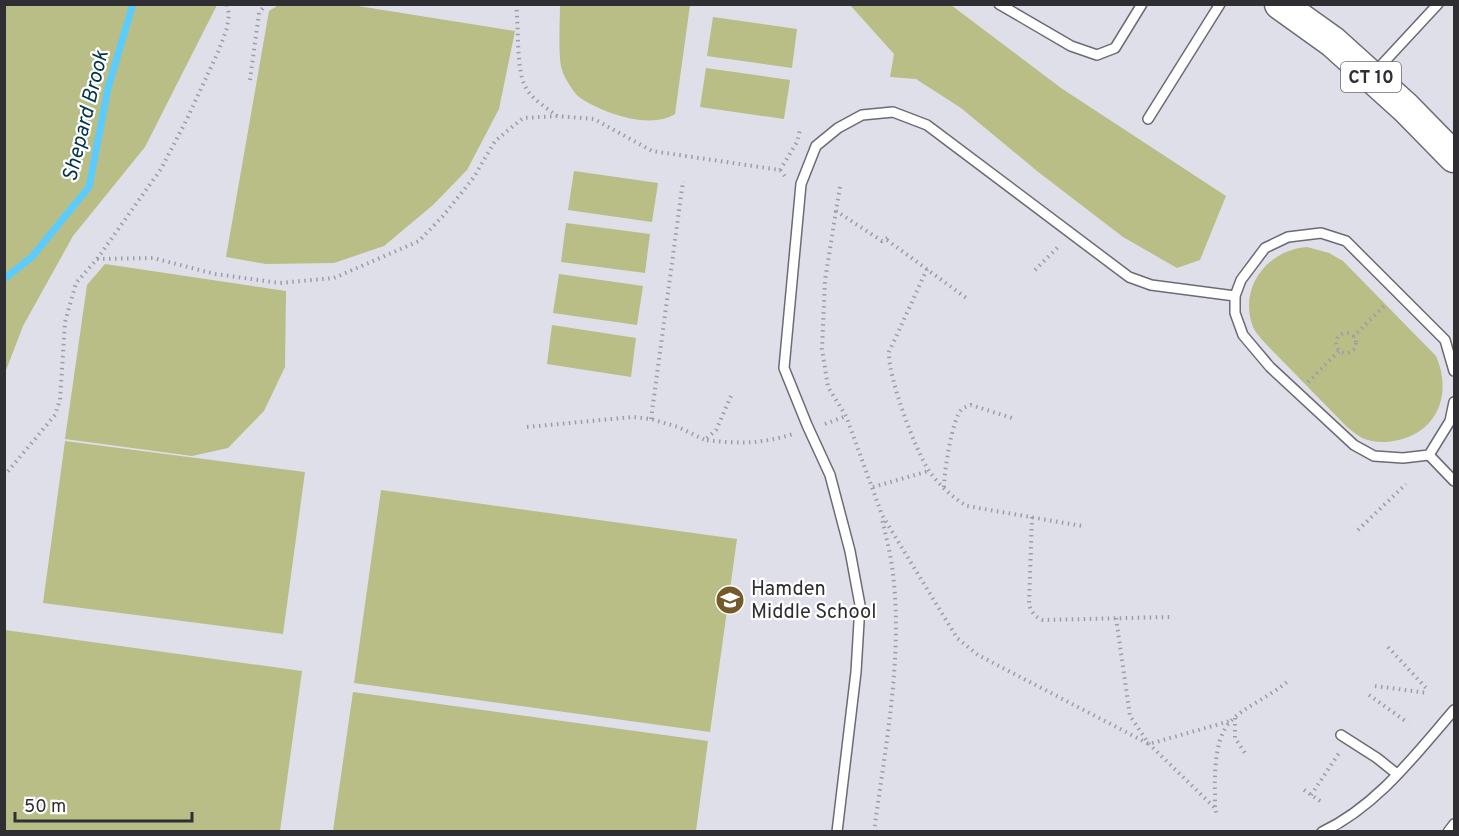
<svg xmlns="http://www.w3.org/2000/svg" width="1459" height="836" viewBox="0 0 1459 836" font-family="Overpass,sans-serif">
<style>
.green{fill:#b9be86}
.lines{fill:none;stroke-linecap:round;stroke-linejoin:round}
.stream{stroke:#5ccbfd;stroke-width:7}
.lane-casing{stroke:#6b6b75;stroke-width:12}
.primary-casing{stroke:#6b6b75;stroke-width:33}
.path{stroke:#9d9da6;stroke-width:4;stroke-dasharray:1.5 4.5;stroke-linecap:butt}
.lane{stroke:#fff;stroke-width:9}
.primary{stroke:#fff;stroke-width:30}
.labels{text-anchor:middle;stroke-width:4.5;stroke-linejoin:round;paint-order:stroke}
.shield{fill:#fff;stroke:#6d6d70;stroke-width:1.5}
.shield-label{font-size:18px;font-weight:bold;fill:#2f2f33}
.poi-label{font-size:20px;fill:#2f2f33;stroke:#fff;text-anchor:start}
.water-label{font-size:21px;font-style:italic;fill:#013549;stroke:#fff}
</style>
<rect width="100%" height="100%" fill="#dfdfea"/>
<g class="green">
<path d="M5,4L217,5L145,147L73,236L23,326L5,373Z"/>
<path d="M280,4L352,5L515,31L499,109L467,170L433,205L384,246L334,263L266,264L226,257L269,11Z"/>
<path d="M560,5H690L675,114C650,130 602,113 579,97C573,92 564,77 562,70C558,59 560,19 560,5Z"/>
<path d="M850,5H951L1061,88L1226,196L1200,260L1177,268L1123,237L1037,171L961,108L916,79L890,77L894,54Z"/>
<path d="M713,17L797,29L792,68L707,56Z"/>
<path d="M706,68L790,80L784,119L700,107Z"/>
<path d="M574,171L658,183L652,222L568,210Z"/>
<path d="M566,223L650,234L645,273L561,262Z"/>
<path d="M1307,247L1329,253L1343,261L1436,356C1452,392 1439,430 1399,440C1387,443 1373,443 1362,438C1357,435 1352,431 1347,427L1264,342C1260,337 1255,332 1253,327C1238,288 1267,250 1307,247Z"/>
<path d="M105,264L286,291L285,367L264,411L228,448L192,456L65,439L87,285Z"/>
<path d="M559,274L643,286L637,325L553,313Z"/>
<path d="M552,325L636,338L631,377L547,364Z"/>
<path d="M65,441L305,472L283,634L43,603Z"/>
<path d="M381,490L737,539L710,732L354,683Z"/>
<path d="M5,630L302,671L280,831H5Z"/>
<path d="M353,692L708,741L696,831H333Z"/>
</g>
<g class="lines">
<path class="stream" d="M4,279L32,257L89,187L108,88L133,4"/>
<g class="lane-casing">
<g id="lane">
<path d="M999,4L1071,46L1097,55L1115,48L1142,4"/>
<path d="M1374,73L1438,4"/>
<path d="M1148,119L1220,4"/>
<path d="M1454,371L1445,340L1346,241L1321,233L1288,237L1265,248L1241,280L1235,296V313L1243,335L1270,367L1354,445L1374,456L1403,458L1429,455L1450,421L1454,402"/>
<path d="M1429,455L1454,481"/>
<path d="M1341,735L1377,758L1397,774"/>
<path d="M837,832L856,672L860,605L850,551L830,475L807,425L784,368L801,184L816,146L838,128L862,115L893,112L927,125L1129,277L1151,285L1235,296"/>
<path d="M1322,832C1377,806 1415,755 1454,710"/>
<path d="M1448,832L1454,824"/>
</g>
</g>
<g class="primary-casing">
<path id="primary" d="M1280,4L1333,42L1406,108L1454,157"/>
</g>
<g class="path">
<path d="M516,4C519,26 516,68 525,86C531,99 546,107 557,116"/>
<path d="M250,80L259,13L266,4"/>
<path d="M780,170L797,142L800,130"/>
<path d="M840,187L836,211L882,241L889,237"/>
<path d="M836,211L825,280L822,349L828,387L846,416L882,515L957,638L978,655L1149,744L1230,721"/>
<path d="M887,240L969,300"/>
<path d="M97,259L153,258L215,274L280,283L334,278L419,241L443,216L474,177L495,141L523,118L557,116L594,119L652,151L780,170L787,179"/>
<path d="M927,269L889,352C888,378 915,449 929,471C939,485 953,498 967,506L1082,526"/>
<path d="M1035,270L1059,246"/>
<circle cx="1346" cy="343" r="10"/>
<path d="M1353,337L1384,306"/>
<path d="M1308,382L1339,351"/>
<path d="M731,396L716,430L705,440C739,444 761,444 793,434"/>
<path d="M651,419L683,181"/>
<path d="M825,424L846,416"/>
<path d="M527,427L633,417L651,419L678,427L705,440"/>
<path d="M4,476L55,415L60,400L65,322L76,283L97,259L161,169L187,119L218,52L227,28L229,15L227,4"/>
<path d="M873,487L929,471"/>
<path d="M944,487C944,473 952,418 962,409C965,407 968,406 971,405L1015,419"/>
<path d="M1032,517L1029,604C1031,612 1035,617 1043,620L1170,617"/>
<path d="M1358,530L1406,484"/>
<path d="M1116,618L1130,716L1149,744L1215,808L1217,816"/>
<path d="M1388,647L1426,688"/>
<path d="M1375,686L1428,693"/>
<path d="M1369,695L1408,723"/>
<path d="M1235,718V738L1245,753"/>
<path d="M1304,790L1323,803"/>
<path d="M1311,795L1339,753"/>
<path d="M1215,807C1215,783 1212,739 1231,721C1245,706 1272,696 1289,680"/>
<path d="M874,832C885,748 903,658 893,574C891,555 886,537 882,519"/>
</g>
<use href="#lane" class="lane"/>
<use href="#primary" class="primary"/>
</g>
<defs>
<g id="school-disc" transform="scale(1.5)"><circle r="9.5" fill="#74592b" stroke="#fff"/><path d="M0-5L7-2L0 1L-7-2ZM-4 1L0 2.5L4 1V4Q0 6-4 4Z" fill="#fff"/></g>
</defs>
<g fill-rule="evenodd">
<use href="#school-disc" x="730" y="600"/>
</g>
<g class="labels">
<rect class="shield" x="1341" y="62" width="60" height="30" rx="4.5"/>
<g class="shield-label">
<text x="1371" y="83">CT 10</text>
</g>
<g class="poi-label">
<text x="751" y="595">Hamden<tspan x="751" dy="23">Middle School</tspan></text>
</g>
<g class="water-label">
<text transform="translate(85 116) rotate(-76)" y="7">Shepard Brook</text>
</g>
</g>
<rect width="1459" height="836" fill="none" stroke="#2f2f33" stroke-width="12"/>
<path d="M15 812v9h177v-9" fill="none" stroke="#2f2f33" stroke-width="3"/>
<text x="24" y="812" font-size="18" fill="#2f2f33" stroke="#ffffff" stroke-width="4.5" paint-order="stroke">50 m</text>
</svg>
